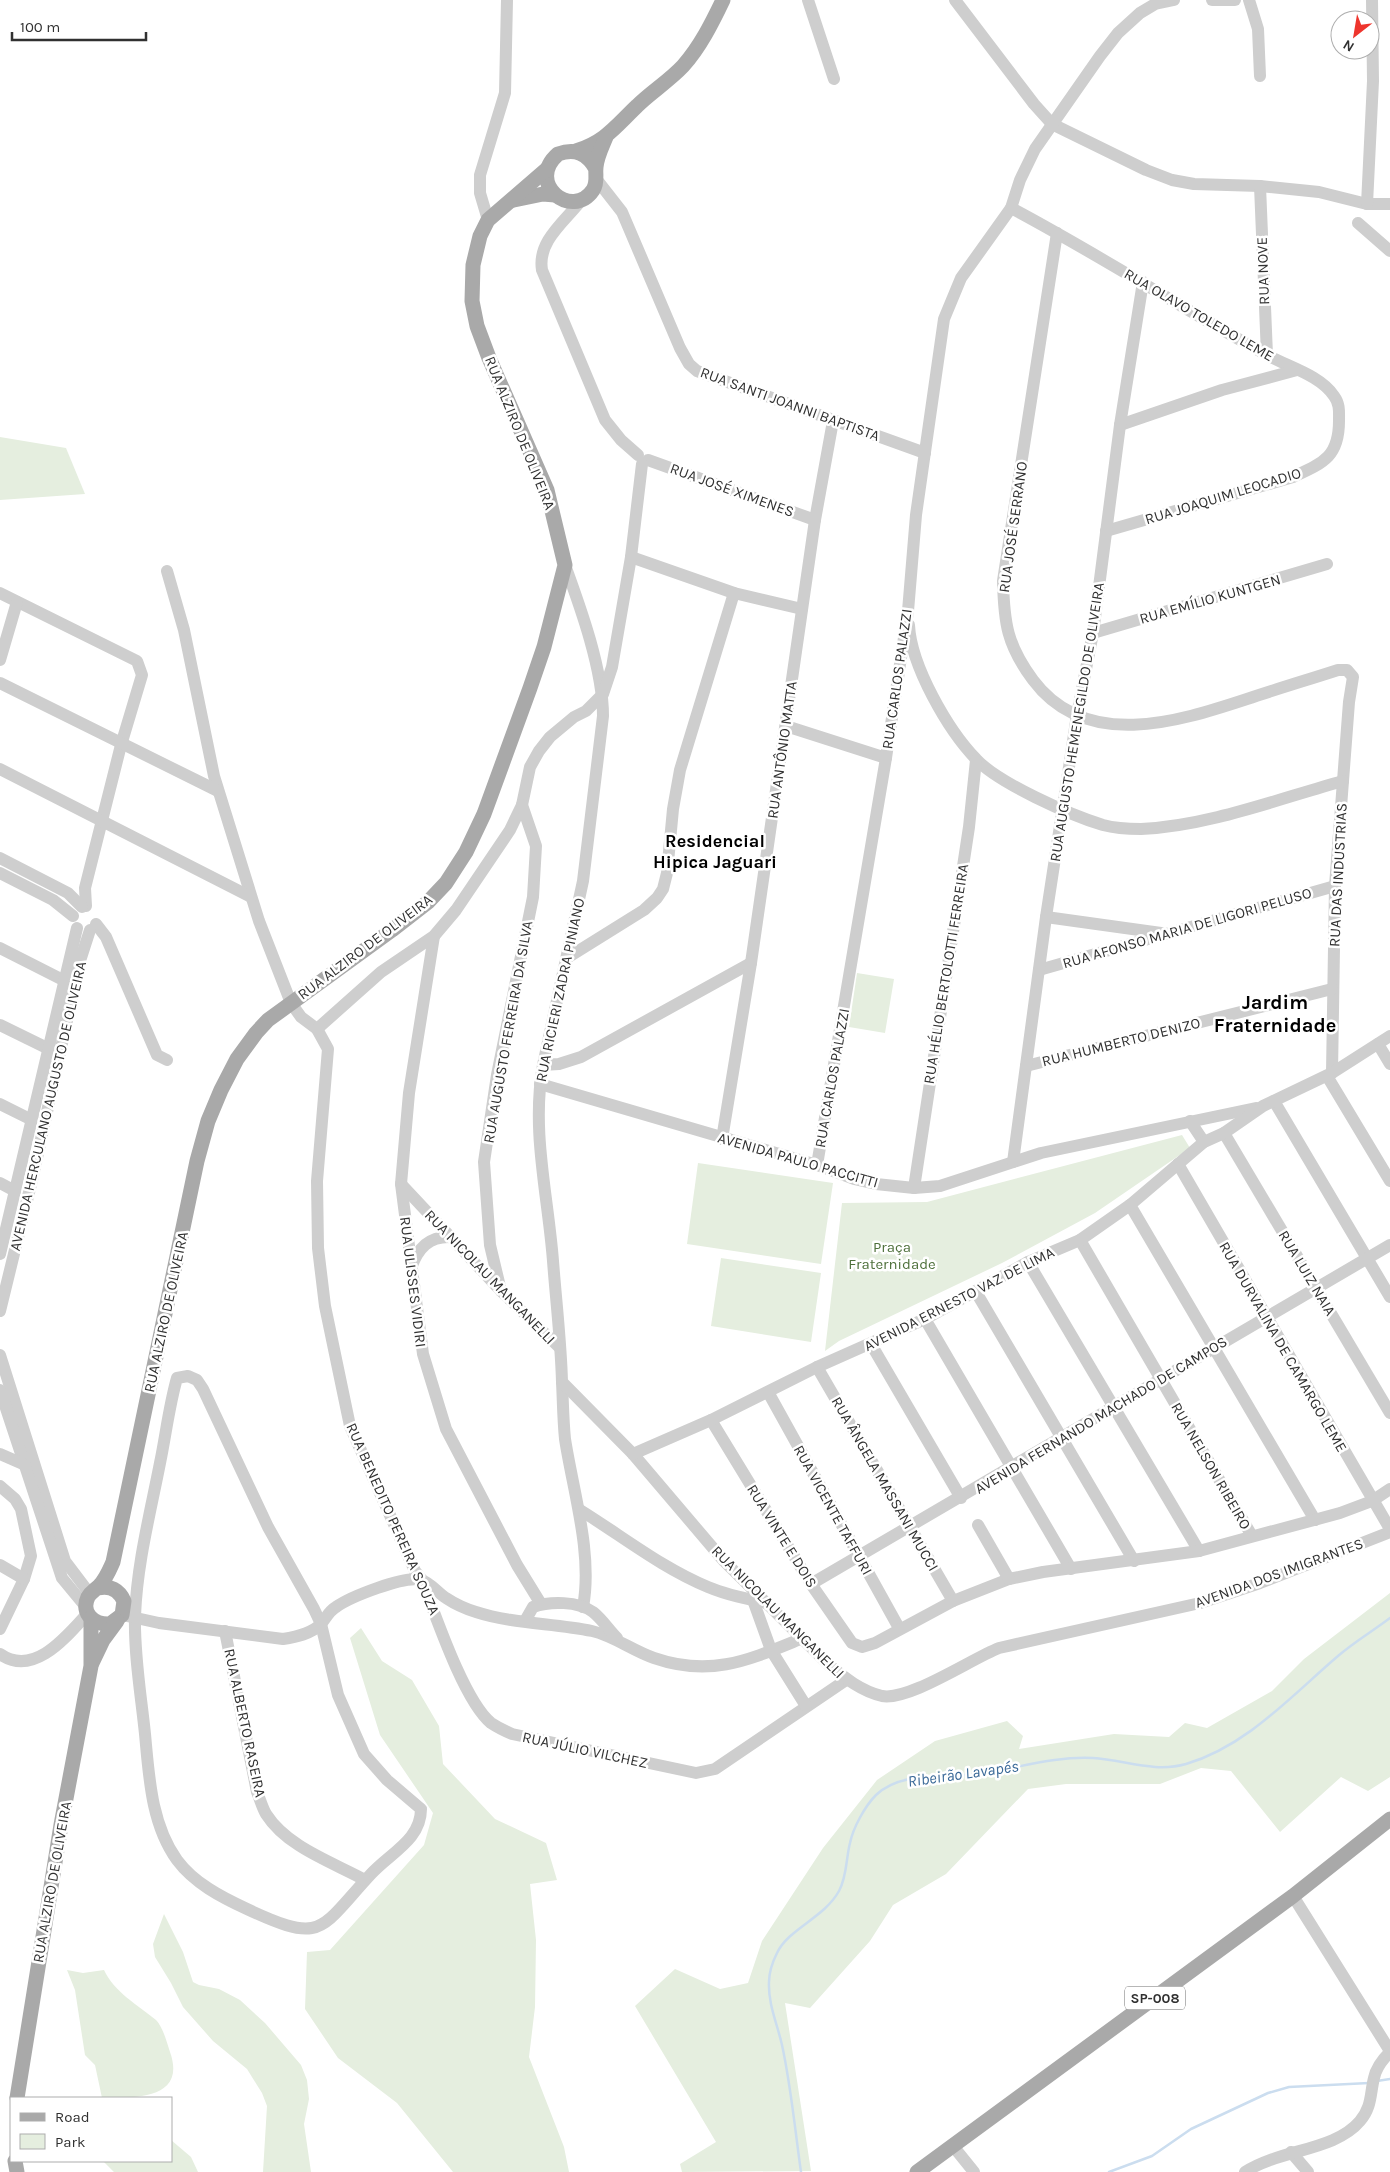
<svg xmlns="http://www.w3.org/2000/svg" width="1390" height="2172" viewBox="0 0 1390 2172" font-family="Karla,sans-serif">
<style>
.green{fill:#e5eedf}
.lines{fill:none;stroke-linecap:round;stroke-linejoin:round}
.stream{stroke:#cbddef;stroke-width:2.5}
.minor{stroke:#cecece;stroke-width:12}
.major{stroke:#a9a9a9;stroke-width:15}
.labels{text-anchor:middle;stroke-width:5;stroke-linejoin:round;paint-order:stroke}
.shield{fill:#fff;stroke:#6f6f6f;stroke-width:1}
.shield-label{font-size:14px;font-weight:bold;fill:#313131}
.street-label{font-size:15px;fill:#313131;stroke:#fff}
.park-label{font-size:15px;fill:#4e703b;stroke:#fff}
.water-label{font-size:16px;font-style:italic;fill:#3a6998;stroke:#fff}
.quarter-label{font-size:18px;font-weight:bold;fill:#000;stroke:#fff}
.district-label{font-size:20px;font-weight:bold;fill:#000;stroke:#fff}
</style>
<rect width="100%" height="100%" fill="#fff"/>
<g class="green">
<path d="M0,437L66,448L85,494L0,500Z"/>
<path d="M857,973L894,979L885,1033L849,1027Z"/>
<path d="M1182,1135L1190,1148L1095,1213L1002,1263L839,1341L825,1351L842,1203L927,1202Z"/>
<path d="M698,1163L833,1183L821,1264L687,1244Z"/>
<path d="M721,1258L821,1273L811,1342L711,1326Z"/>
<path d="M1390,1593V1777L1368,1791L1341,1777L1280,1832L1231,1771L1201,1768L1160,1784H1066L1028,1789L946,1874L893,1905L870,1941L810,2008L785,2003L811,2171L682,2172L680,2164L716,2142L635,2006L675,1969L720,1989L748,1983L762,1941L823,1848L877,1780L935,1741L1007,1721L1023,1736L1019,1749L1114,1734L1169,1737L1185,1723L1207,1728L1272,1691L1304,1659Z"/>
<path d="M361,1628L382,1661L412,1680L439,1726L443,1764L495,1819L546,1843L557,1880L530,1884L536,1940L535,2007L529,2057L564,2147L569,2172H453L397,2103L338,2058L305,2009L307,1952L330,1950L424,1845L433,1813L380,1735L350,1638Z"/>
<path d="M164,1914L183,1952L193,1982L199,1985L219,1989L240,2000L265,2023L301,2065L307,2080L309,2099L304,2124L311,2172H263L267,2106L262,2093L247,2069L213,2041L183,2007L171,1983L155,1957L153,1944Z"/>
<path d="M67,1970L83,1973L104,1970C114,1992 138,2005 156,2020C163,2027 167,2043 170,2052C187,2100 134,2098 102,2098L95,2065L85,2055L75,1990Z"/>
<path d="M171,2140L191,2157L198,2172H114L103,2161H171Z"/>
</g>
<g class="lines">
<g class="stream">
<path d="M1377,2081L1390,2079"/>
<path d="M801,2172C795,2130 791,2086 782,2045C777,2023 768,2004 769,1982C769,1973 773,1961 777,1953C788,1929 824,1918 839,1891C847,1877 846,1858 850,1843C853,1828 865,1806 876,1795C901,1771 944,1778 976,1774C1015,1769 1053,1756 1093,1758C1125,1760 1154,1773 1186,1764C1247,1746 1291,1696 1338,1656C1354,1642 1373,1631 1390,1618"/>
<path d="M1109,2172L1152,2156L1191,2129L1268,2093L1289,2087L1369,2083"/>
</g>
<g class="minor">
<path d="M808,0L834,79"/>
<path d="M955,0L1034,104L1052,124L1146,170L1172,180L1194,184L1260,186L1319,192L1367,204H1390"/>
<path d="M1212,0H1235"/>
<path d="M1249,0L1258,29L1260,76"/>
<path d="M597,180L622,212L680,348L689,364L697,371L925,453"/>
<path d="M1260,186L1267,355"/>
<path d="M583,198C567,220 537,240 542,270L605,420L621,440L638,455"/>
<path d="M1367,204L1373,81L1372,0"/>
<path d="M1011,208C1098,254 1181,308 1267,355C1288,367 1320,375 1334,396C1340,404 1339,412 1339,421C1339,457 1323,463 1293,477L1106,531"/>
<path d="M488,220L480,193V175L505,93L507,0"/>
<path d="M1358,223L1390,251"/>
<path d="M1057,233L1003,581C1004,623 1007,645 1033,680C1086,751 1177,722 1247,699C1277,689 1307,680 1338,670H1347L1353,677L1349,702L1335,886L1332,1073"/>
<path d="M1120,425L1222,390L1297,370"/>
<path d="M648,460L815,520"/>
<path d="M631,557L734,593L802,609"/>
<path d="M565,565C581,609 603,670 603,716L583,881L543,1065C531,1131 548,1195 553,1261C556,1301 561,1342 562,1382C563,1401 563,1419 565,1439C573,1491 593,1554 583,1607"/>
<path d="M167,571L184,630L214,776L259,921L291,1003L301,1017L317,1029L328,1049L317,1181L318,1248L325,1306L350,1426L415,1571L422,1580C435,1614 464,1701 491,1723C497,1727 505,1731 512,1734L696,1773L715,1769L846,1680"/>
<path d="M0,593L137,661L142,675L121,745L85,888L86,906"/>
<path d="M909,625C911,666 948,730 976,759C998,783 1070,815 1103,825C1114,828 1129,829 1141,829C1208,826 1278,799 1343,781"/>
<path d="M1093,633L1327,564"/>
<path d="M0,660L17,602"/>
<path d="M0,683L218,791"/>
<path d="M786,726L886,758"/>
<path d="M0,769L251,897"/>
<path d="M0,858L68,893L82,907"/>
<path d="M0,873L53,900L73,916"/>
<path d="M1046,917L1161,933"/>
<path d="M96,924L106,937L157,1055L167,1060"/>
<path d="M434,936L409,1093L401,1184L423,1354L446,1429L517,1565L541,1604"/>
<path d="M0,948L65,981"/>
<path d="M567,958L644,910L657,898L663,889L667,873L673,809L680,770L734,593"/>
<path d="M1039,970L1335,886"/>
<path d="M0,1025L49,1049"/>
<path d="M317,1029L381,972L434,936L456,910L510,830L522,805L530,767L539,751L550,737L574,717L586,711L603,694L612,667L631,557L642,464"/>
<path d="M1378,1044L1390,1064"/>
<path d="M543,1065L559,1064L581,1057L751,963"/>
<path d="M1026,1066L1332,989"/>
<path d="M1327,1076L1390,1181"/>
<path d="M540,1084L817,1165L854,1179L876,1184L914,1188L940,1186L1041,1153L1256,1108"/>
<path d="M1274,1101L1390,1297"/>
<path d="M0,1104L32,1120"/>
<path d="M1190,1121L1204,1142"/>
<path d="M1224,1133L1390,1413"/>
<path d="M722,1139L751,963L815,520L833,421"/>
<path d="M1013,1162L1046,917L1077,715L1093,633L1120,425L1143,282"/>
<path d="M1178,1164L1390,1529"/>
<path d="M817,1165L886,758L908,611L916,515L944,319L961,278L1011,208L1020,180L1035,149L1100,56L1118,33L1140,13L1155,4L1174,0"/>
<path d="M0,1183L15,1191"/>
<path d="M401,1184L501,1291L559,1347"/>
<path d="M914,1188L969,827L976,760"/>
<path d="M1130,1205L1315,1520"/>
<path d="M1080,1240L1252,1536"/>
<path d="M0,1254L77,928"/>
<path d="M1028,1262L1199,1551"/>
<path d="M411,1268C418,1248 429,1236 451,1237"/>
<path d="M501,1291L490,1245L484,1162L497,1075L533,897L536,846L522,805"/>
<path d="M976,1292L1134,1561"/>
<path d="M0,1311L33,1176L80,961L90,930"/>
<path d="M925,1319L1071,1569"/>
<path d="M871,1344L961,1498"/>
<path d="M0,1355L65,1561L90,1594"/>
<path d="M817,1367L953,1601"/>
<path d="M188,1376L197,1380L203,1389L268,1527L314,1609L321,1624L338,1695L364,1754L387,1780L421,1809C421,1840 390,1853 371,1874C319,1930 324,1945 247,1909C221,1897 194,1883 177,1860C151,1824 149,1776 145,1734C141,1695 134,1655 135,1616C137,1564 150,1514 160,1463C166,1434 169,1406 177,1378Z"/>
<path d="M562,1382L633,1454L724,1561L829,1665C845,1678 861,1691 882,1696C909,1701 971,1659 999,1648L1200,1603L1260,1583L1390,1532"/>
<path d="M0,1390L62,1578L86,1607"/>
<path d="M768,1392L899,1628"/>
<path d="M711,1420L811,1584L852,1643L862,1647L875,1643L953,1601L1009,1579L1043,1572L1199,1551L1340,1513L1372,1501L1390,1489"/>
<path d="M0,1454L23,1464"/>
<path d="M633,1454L711,1420L817,1367L925,1319L1028,1262L1080,1240L1130,1205L1204,1142L1224,1133L1263,1106L1332,1073L1390,1036"/>
<path d="M0,1486L15,1499L21,1509L31,1556L24,1579L0,1629"/>
<path d="M580,1510C622,1536 662,1568 708,1587C727,1595 747,1599 767,1603"/>
<path d="M978,1525L1009,1579"/>
<path d="M0,1565L24,1579"/>
<path d="M811,1584L1390,1245"/>
<path d="M753,1600L771,1650L806,1706"/>
<path d="M127,1616L159,1623L283,1639C296,1637 311,1634 321,1624C326,1618 329,1611 336,1607C350,1597 405,1575 421,1580C430,1582 438,1593 446,1598C455,1604 466,1609 476,1612C513,1624 554,1623 592,1631C614,1636 633,1651 654,1658C712,1678 751,1659 803,1638"/>
<path d="M525,1621L533,1607C550,1601 578,1601 593,1612C602,1619 609,1630 617,1638"/>
<path d="M225,1631L257,1792C260,1799 262,1807 266,1814C287,1847 332,1862 365,1880"/>
<path d="M0,1654C34,1678 67,1636 88,1613"/>
<path d="M1293,1896L1390,2051"/>
<path d="M953,2146L974,2172"/>
<path d="M1291,2152L1308,2172"/>
<path d="M1245,2172C1280,2149 1335,2151 1360,2121C1372,2107 1370,2094 1374,2078C1376,2068 1383,2059 1390,2052"/>
</g>
<g class="major">
<path d="M576,151C605,142 615,127 637,106C651,92 669,81 683,66C700,47 712,23 723,0"/>
<path d="M596,169C587,153 575,148 558,154C525,183 572,221 593,190C598,182 595,175 596,167C597,156 602,147 606,137"/>
<path d="M514,200L543,194L555,195"/>
<path d="M98,1588C110,1585 119,1590 124,1601L122,1615L110,1624C95,1625 80,1614 88,1597C91,1592 95,1590 99,1586C106,1579 109,1571 113,1562L197,1161L208,1121L221,1090L237,1059L256,1033L268,1020L392,930L428,902L446,883L466,852L484,814L530,688L544,647L565,565L547,490L489,358L477,326L472,301L473,265L480,236L488,220L547,169"/>
<path d="M92,1663L103,1640L117,1621"/>
<path d="M17,2098L61,1825L91,1666V1618"/>
<path d="M15,2161L17,2172"/>
<path d="M917,2172L1293,1896L1390,1819"/>
</g>
</g>
<g class="labels">
<rect class="shield" x="1125" y="1986.5" width="60" height="23" rx="4"/>
<g class="shield-label">
<text x="1155" y="2003">SP-008</text>
</g>
<g class="street-label">
<text transform="translate(1263 271) rotate(-92)" y="5">RUA NOVE</text>
<text transform="translate(1199 315) rotate(30)" y="5">RUA OLAVO TOLEDO LEME</text>
<text transform="translate(790 404) rotate(20)" y="5">RUA SANTI JOANNI BAPTISTA</text>
<text transform="translate(520 433) rotate(68)" y="5">RUA ALZIRO DE OLIVEIRA</text>
<text transform="translate(732 490) rotate(20)" y="5">RUA JOSÉ XIMENES</text>
<text transform="translate(1223 496) rotate(-17)" y="5">RUA JOAQUIM LEOCADIO</text>
<text transform="translate(1013 527) rotate(-82)" y="5">RUA JOSÉ SERRANO</text>
<text transform="translate(1210 599) rotate(-16)" y="5">RUA EMÍLIO KUNTGEN</text>
<text transform="translate(897 679) rotate(-82)" y="5">RUA CARLOS PALAZZI</text>
<text transform="translate(1077 722) rotate(-81)" y="5">RUA AUGUSTO HEMENEGILDO DE OLIVEIRA</text>
<text transform="translate(782 750) rotate(-82)" y="5">RUA ANTÔNIO MATTA</text>
<text transform="translate(1338 875) rotate(-87)" y="5">RUA DAS INDUSTRIAS</text>
<text transform="translate(1187 928) rotate(-16)" y="5">RUA AFONSO MARIA DE LIGORI PELUSO</text>
<text transform="translate(365 947) rotate(-37)" y="5">RUA ALZIRO DE OLIVEIRA</text>
<text transform="translate(946 974) rotate(-81)" y="5">RUA HÉLIO BERTOLOTTI FERREIRA</text>
<text transform="translate(560 990) rotate(-78)" y="5">RUA RICIERI ZADRA PINIANO</text>
<text transform="translate(508 1032) rotate(-80)" y="5">RUA AUGUSTO FERREIRA DA SILVA</text>
<text transform="translate(1121 1042) rotate(-14)" y="5">RUA HUMBERTO DENIZO</text>
<text transform="translate(832 1078) rotate(-80)" y="5">RUA CARLOS PALAZZI</text>
<text transform="translate(48 1106) rotate(-77)" y="5">AVENIDA HERCULANO AUGUSTO DE OLIVEIRA</text>
<text transform="translate(798 1160) rotate(16)" y="5">AVENIDA PAULO PACCITTI</text>
<text transform="translate(1307 1273) rotate(59)" y="5">RUA LUIZ NAIA</text>
<text transform="translate(490 1277) rotate(46)" y="5">RUA NICOLAU MANGANELLI</text>
<text transform="translate(413 1282) rotate(83)" y="5">RUA ULISSES VIDIRI</text>
<text transform="translate(959 1299) rotate(-27)" y="5">AVENIDA ERNESTO VAZ DE LIMA</text>
<text transform="translate(166 1312) rotate(-78)" y="5">RUA ALZIRO DE OLIVEIRA</text>
<text transform="translate(1283 1347) rotate(60)" y="5">RUA DURVALINA DE CAMARGO LEME</text>
<text transform="translate(1101 1415) rotate(-31)" y="5">AVENIDA FERNANDO MACHADO DE CAMPOS</text>
<text transform="translate(1211 1466) rotate(60)" y="5">RUA NELSON RIBEIRO</text>
<text transform="translate(885 1484) rotate(60)" y="5">RUA ÂNGELA MASSANI MUCCI</text>
<text transform="translate(833 1510) rotate(61)" y="5">RUA VICENTE TAFFURI</text>
<text transform="translate(393 1519) rotate(66)" y="5">RUA BENEDITO PEREIRA SOUZA</text>
<text transform="translate(782 1536) rotate(58)" y="5">RUA VINTE E DOIS</text>
<text transform="translate(1279 1573) rotate(-20)" y="5">AVENIDA DOS IMIGRANTES</text>
<text transform="translate(778 1612) rotate(45)" y="5">RUA NICOLAU MANGANELLI</text>
<text transform="translate(245 1723) rotate(78)" y="5">RUA ALBERTO RASEIRA</text>
<text transform="translate(585 1750) rotate(12)" y="5">RUA JÚLIO VILCHEZ</text>
<text transform="translate(52 1882) rotate(-80)" y="5">RUA ALZIRO DE OLIVEIRA</text>
</g>
<g class="park-label">
<text x="892" y="1252">Praça<tspan x="892" dy="17">Fraternidade</tspan></text>
</g>
<g class="water-label">
<text transform="translate(963 1773) rotate(-8)" y="6">Ribeirão Lavapés</text>
</g>
<g class="quarter-label">
<text x="715" y="847">Residencial<tspan x="715" dy="21">Hipica Jaguari</tspan></text>
</g>
<g class="district-label">
<text x="1275" y="1009">Jardim<tspan x="1275" dy="23">Fraternidade</tspan></text>
</g>
</g>
<rect x="10" y="2097" width="162" height="65" fill="#ffffff" stroke="#adadad"/>
<rect x="20" y="2113" width="25" height="8" fill="#a9a9a9" stroke="#adadad"/>
<text x="55" y="2122" font-size="15" fill="#313131">Road</text>
<rect x="20" y="2134" width="25" height="15" fill="#e5eedf" stroke="#adadad"/>
<text x="55" y="2147" font-size="15" fill="#313131">Park</text>
<g transform="translate(1355 35) rotate(211)"><circle r="24" fill="#ffffff" stroke="#adadad"/>
<path d="M0-4L9 19L0 12L-9 19Z" fill="#ee352d"/>
<text y="-8" font-size="14" font-weight="bold" text-anchor="middle" fill="#313131">N</text>
</g>
<path d="M12 32v8h134v-8" fill="none" stroke="#313131" stroke-width="2.5"/>
<text x="20" y="32" font-size="15" fill="#313131" stroke="#ffffff" stroke-width="4" paint-order="stroke">100 m</text>
</svg>
